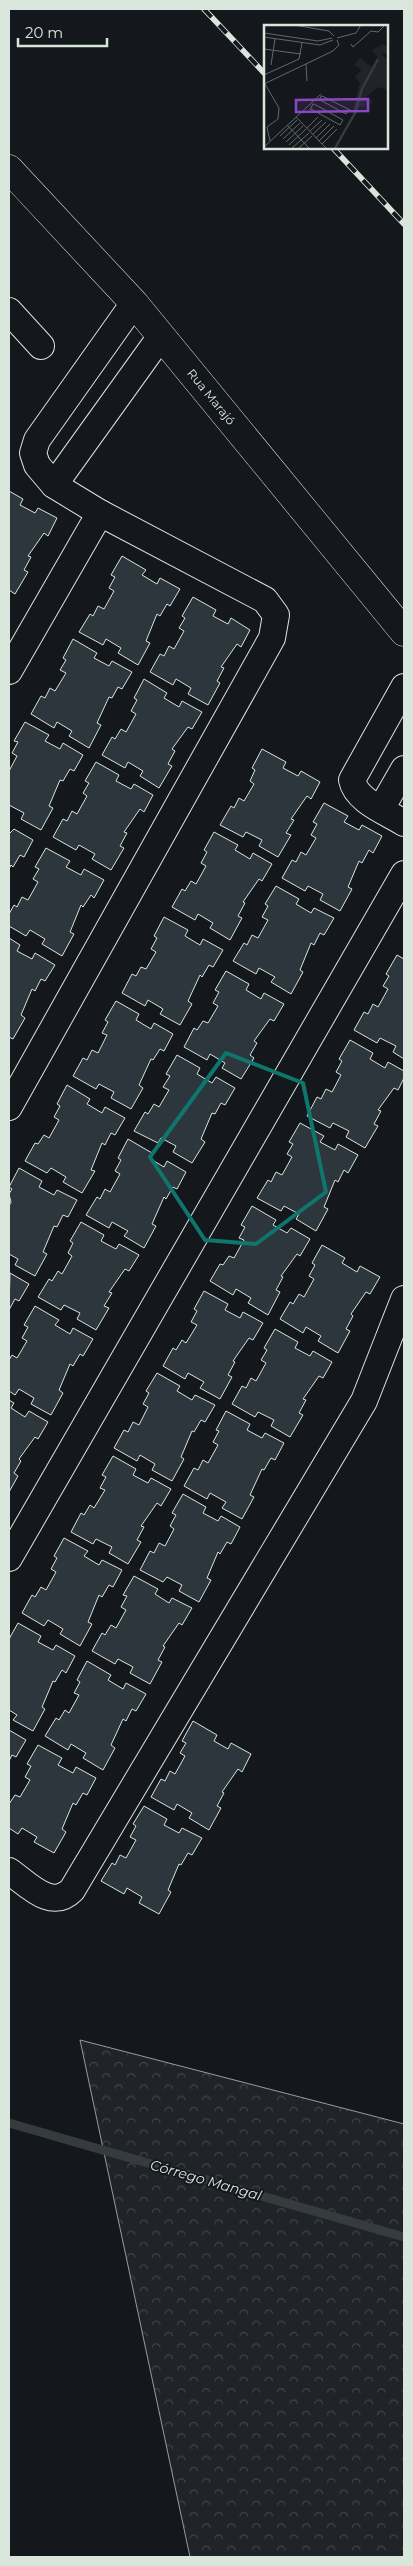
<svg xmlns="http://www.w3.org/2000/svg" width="413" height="2566" viewBox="0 0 413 2566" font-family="Montserrat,sans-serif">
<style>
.forest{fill:url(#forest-crowns);stroke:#939e99}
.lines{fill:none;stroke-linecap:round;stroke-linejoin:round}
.stream{stroke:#363b3e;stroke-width:9}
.building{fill:#2c363c;stroke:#d8e6dc}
.minor-casing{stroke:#d8e6dc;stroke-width:28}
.tertiary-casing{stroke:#d8e6dc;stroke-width:29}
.minor{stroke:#14181c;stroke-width:26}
.tertiary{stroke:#14181c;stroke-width:28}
.rail-casing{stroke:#d8e6dc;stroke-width:5.5}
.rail{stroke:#14181c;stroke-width:4;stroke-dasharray:11;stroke-linecap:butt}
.marked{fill:none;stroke:#0f766e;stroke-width:4;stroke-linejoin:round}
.labels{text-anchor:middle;stroke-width:4;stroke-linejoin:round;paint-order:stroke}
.street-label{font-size:12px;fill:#d8e6dc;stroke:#14181c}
.water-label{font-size:14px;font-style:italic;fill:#d8e6dc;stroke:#14181c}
.inset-river{fill:none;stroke:#363b3e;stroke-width:2.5}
.inset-road{fill:none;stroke:#626a69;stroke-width:1}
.view{fill:#8948c3;fill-opacity:0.15;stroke:#8948c3;stroke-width:2.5}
.inset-edge{fill:none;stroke:#d8e6dc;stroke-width:2.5}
</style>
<defs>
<pattern id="forest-crowns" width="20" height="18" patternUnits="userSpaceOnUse" patternTransform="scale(1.25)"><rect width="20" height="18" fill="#202428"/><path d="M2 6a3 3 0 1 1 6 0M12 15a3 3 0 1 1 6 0" fill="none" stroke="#404447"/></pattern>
</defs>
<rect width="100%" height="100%" fill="#14181c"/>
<path class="forest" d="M80,2040L404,2124V2557H190Z"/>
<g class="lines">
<path class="stream" d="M9,2123L404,2237"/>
</g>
<g class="building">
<path d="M9,491L23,499L20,505L35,513L38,508L57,518L48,536L44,533L28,556L31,557L24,570L28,572L15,594L9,590Z"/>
<path d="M122,556L146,570L142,575L157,584L160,578L180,589L170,606L167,604L160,616L157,614L146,641L150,643L138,665L118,653L121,648L106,639L103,645L79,632L90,614L93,616L98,606L104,609L114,591L109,588L115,577L111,575Z"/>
<path d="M193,597L216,610L213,616L228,624L231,618L250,630L241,647L237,644L221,667L224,668L217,681L220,683L208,705L188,694L191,688L176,679L173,685L150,672L160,654L164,656L169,646L174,649L184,631L179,628L185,618L182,616Z"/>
<path d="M73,639L97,653L94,658L109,666L112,661L132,672L122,689L118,687L112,698L109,697L97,723L101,725L89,748L69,736L72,731L57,722L54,728L31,714L41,696L45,698L50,688L55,691L66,673L60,670L66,660L63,658Z"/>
<path d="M144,679L167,693L164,698L179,707L182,701L202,712L192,729L188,727L172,749L175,751L168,764L172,766L159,788L140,776L143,771L128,762L125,768L102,755L112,737L115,739L121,729L126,732L136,714L131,711L137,700L134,698Z"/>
<path d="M25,722L49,735L45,741L60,749L63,743L83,755L74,771L70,769L63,781L60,780L49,806L53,808L41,830L21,819L24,813L9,805V771L17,756L12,753L18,742L14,741Z"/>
<path d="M262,749L286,762L283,768L298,776L301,771L320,782L311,799L307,796L291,819L294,820L286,833L291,835L278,857L259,846L262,840L246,832L243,837L220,825L231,806L234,808L239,798L244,801L254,784L250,781L255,770L252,768Z"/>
<path d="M96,762L119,775L116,781L131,789L134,784L153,795L144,812L140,809L124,832L127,833L120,846L124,848L111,870L92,859L95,854L79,845L76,850L53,837L63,819L67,821L72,811L77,814L87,796L83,793L89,783L85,781Z"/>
<path d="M324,803L348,816L344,822L359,830L362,825L382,836L373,853L369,850L362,863L359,861L348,887L352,889L340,911L320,900L323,894L308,886L305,891L282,878L292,860L296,862L301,852L306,855L316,838L311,835L317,824L313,822Z"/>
<path d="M14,829L33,840L24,857L20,855L13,867L11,865L9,869V834Z"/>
<path d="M214,832L238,845L235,850L250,859L253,853L272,864L262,881L259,879L243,902L245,903L238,916L242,918L230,940L210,928L213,923L198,914L195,920L172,907L182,889L185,891L191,881L196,884L206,866L201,863L207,852L204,850Z"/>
<path d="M46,848L70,861L66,867L81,875L84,869L104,880L94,898L91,895L83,907L81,905L70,932L74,934L62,956L42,944L45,939L30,930L26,936L9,926V914L14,905L17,907L22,897L28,900L38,882L33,879L39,869L35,867Z"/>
<path d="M276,886L299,899L296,904L311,913L314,908L334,918L324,935L320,933L314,945L311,943L300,970L303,972L291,994L271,982L275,977L259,968L256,974L233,961L244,943L247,945L252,935L258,938L268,920L262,917L268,906L265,904Z"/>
<path d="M164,917L188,930L185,936L200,945L203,939L223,950L213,967L209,965L202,977L200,975L188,1001L192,1004L180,1025L160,1014L163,1009L148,1000L145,1006L122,993L132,974L136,976L141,967L146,969L156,952L151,949L157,938L154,936Z"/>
<path d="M9,938L20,945L17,951L32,959L35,953L55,965L45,981L41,979L35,991L32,989L21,1015L25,1018L13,1039L9,1037Z"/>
<path d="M397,955L404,959V1059L393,1052L396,1046L380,1038L377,1043L354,1030L364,1012L368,1014L373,1004L378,1007L388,989L383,986L389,976L386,974Z"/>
<path d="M226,971L249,984L246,990L261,999L264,993L284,1004L274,1021L270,1019L254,1041L257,1043L250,1055L254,1058L241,1079L222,1068L225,1063L210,1054L207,1060L184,1047L194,1028L197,1030L203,1021L208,1023L218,1006L213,1003L219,992L215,990Z"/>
<path d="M116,1001L139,1014L136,1020L151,1029L154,1023L173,1034L164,1051L160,1049L153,1060L151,1059L139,1085L143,1088L131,1109L111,1098L114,1092L99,1084L96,1089L73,1076L83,1058L87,1060L92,1050L98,1053L107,1035L102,1033L108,1022L105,1020Z"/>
<path d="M350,1040L373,1053L370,1059L385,1068L388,1062L404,1071V1078L398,1090L394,1088L378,1110L381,1111L374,1124L378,1126L365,1148L346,1137L349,1131L333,1123L330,1128L307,1116L317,1097L321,1099L326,1089L332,1092L341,1075L336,1072L342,1061L339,1059Z"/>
<path d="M177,1055L200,1068L197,1074L212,1083L216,1077L235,1088L225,1105L221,1103L215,1114L212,1113L201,1139L205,1142L192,1163L173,1152L176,1146L161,1138L158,1143L134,1131L145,1112L148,1114L154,1104L159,1107L169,1090L163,1087L170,1076L166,1074Z"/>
<path d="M67,1085L90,1099L87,1104L102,1113L105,1107L125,1118L115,1135L111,1133L105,1145L102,1143L91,1170L95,1171L82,1193L63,1182L66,1177L51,1168L47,1173L25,1161L35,1143L38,1144L44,1135L49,1138L59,1120L54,1117L60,1106L57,1104Z"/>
<path d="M300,1123L324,1136L320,1142L335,1150L338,1144L358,1155L348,1173L344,1170L338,1182L335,1180L324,1207L328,1209L316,1231L296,1219L299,1214L284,1206L281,1211L257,1198L268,1180L271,1182L276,1172L282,1175L292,1157L287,1154L293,1144L289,1142Z"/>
<path d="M128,1139L152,1153L149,1158L164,1167L167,1161L186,1172L177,1189L173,1187L166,1199L164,1197L152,1224L156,1226L144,1248L124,1236L128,1231L112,1222L109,1228L86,1215L97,1197L100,1199L105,1189L110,1192L120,1174L115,1171L121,1160L118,1158Z"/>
<path d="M19,1168L42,1181L39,1187L54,1195L57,1190L77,1200L68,1217L63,1215L57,1227L54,1226L43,1252L47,1254L35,1276L15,1265L18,1259L9,1254V1206L11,1202L9,1194L12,1189L9,1187Z"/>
<path d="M252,1206L276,1220L273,1225L287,1233L291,1228L310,1239L300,1256L297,1254L281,1276L283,1277L276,1290L280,1292L268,1315L248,1303L251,1298L236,1289L233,1295L210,1281L220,1264L223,1265L229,1256L234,1258L244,1240L239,1238L245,1227L241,1225Z"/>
<path d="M81,1222L104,1235L101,1241L116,1249L119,1244L139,1255L129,1271L125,1269L109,1292L112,1293L104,1306L109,1308L96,1330L77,1319L80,1313L64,1305L61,1310L38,1297L49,1279L52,1281L58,1271L62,1274L72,1256L68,1253L73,1243L70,1241Z"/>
<path d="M322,1245L345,1258L342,1263L357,1272L360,1266L380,1277L370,1294L366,1292L351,1314L353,1316L346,1329L350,1331L338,1353L318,1341L321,1336L306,1327L303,1333L280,1319L290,1302L293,1304L299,1294L304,1297L314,1279L309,1276L315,1265L312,1263Z"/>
<path d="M10,1273L29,1284L19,1301L15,1299L9,1310Z"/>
<path d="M204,1291L228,1304L225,1310L240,1318L243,1312L263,1323L253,1340L249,1338L233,1361L235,1362L228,1375L232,1377L220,1399L200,1388L204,1382L188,1373L185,1379L163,1366L173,1348L176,1350L182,1340L186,1343L197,1325L191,1322L197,1311L194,1309Z"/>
<path d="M35,1306L59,1320L55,1325L70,1334L73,1328L93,1339L83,1356L80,1354L73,1366L70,1364L59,1390L63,1393L51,1415L31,1404L34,1398L19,1389L15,1395L9,1391V1360L12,1355L17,1358L27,1341L22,1338L28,1327L24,1325Z"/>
<path d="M275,1329L298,1342L295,1348L310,1356L313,1351L332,1362L323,1378L319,1376L303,1399L306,1400L299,1413L303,1415L290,1437L271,1426L274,1420L258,1412L255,1417L232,1404L242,1386L246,1388L251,1378L256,1381L266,1363L261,1360L267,1350L264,1348Z"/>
<path d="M157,1373L180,1386L177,1391L192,1400L195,1395L215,1405L205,1422L201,1420L194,1432L192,1431L181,1457L184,1459L172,1481L152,1470L155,1464L140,1455L137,1461L114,1448L124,1430L128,1432L133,1422L139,1425L148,1407L143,1404L149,1393L146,1391Z"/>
<path d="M9,1400L14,1403L11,1408L25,1417L29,1411L48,1422L38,1439L35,1437L19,1459L21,1461L14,1473L18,1476L9,1492Z"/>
<path d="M226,1411L250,1424L247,1430L262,1438L265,1433L284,1443L275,1460L271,1458L264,1470L262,1469L250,1495L254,1497L242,1519L222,1508L226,1502L210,1493L207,1499L184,1486L194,1468L198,1470L203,1460L208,1463L218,1445L213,1442L219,1431L216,1430Z"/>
<path d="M113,1456L136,1469L133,1475L148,1483L151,1478L171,1489L161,1506L157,1503L141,1526L144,1527L137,1540L141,1542L128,1564L109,1553L112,1547L96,1539L93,1544L71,1532L81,1513L84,1515L90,1505L94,1508L105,1490L100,1488L106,1477L102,1475Z"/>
<path d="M183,1494L206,1507L203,1513L218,1521L221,1516L240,1527L231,1544L227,1542L220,1554L218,1552L207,1578L211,1580L199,1602L179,1591L182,1585L167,1577L163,1582L140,1570L150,1551L154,1553L159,1543L165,1546L174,1529L170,1526L176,1515L172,1513Z"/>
<path d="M64,1538L88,1551L84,1556L99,1565L102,1560L122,1570L113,1587L109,1585L102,1597L99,1595L88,1622L92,1624L80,1646L60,1634L63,1629L48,1620L44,1626L22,1613L32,1595L35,1597L41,1587L46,1590L56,1572L51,1569L57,1558L54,1556Z"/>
<path d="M134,1576L158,1589L155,1594L169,1603L172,1598L192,1608L182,1625L179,1623L163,1646L165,1647L158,1660L162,1662L150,1684L130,1673L133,1667L118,1659L115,1664L92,1651L102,1633L105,1635L111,1625L116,1628L126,1610L121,1607L127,1596L123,1595Z"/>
<path d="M18,1623L41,1636L38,1642L53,1650L56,1645L75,1656L66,1673L62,1670L55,1682L53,1681L42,1707L45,1709L33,1731L13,1720L17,1715L9,1710V1639Z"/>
<path d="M87,1661L111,1675L108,1680L123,1689L126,1683L146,1694L136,1711L132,1709L126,1721L123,1719L111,1745L115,1748L103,1770L83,1758L86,1753L71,1744L68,1750L45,1736L56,1718L59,1720L65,1710L69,1713L79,1695L74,1693L80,1682L77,1680Z"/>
<path d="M193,1721L217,1735L214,1741L228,1749L231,1743L251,1754L242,1772L238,1769L222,1792L224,1793L217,1806L221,1808L209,1830L189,1818L192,1813L177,1804L174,1810L151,1797L161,1779L165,1781L170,1771L175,1774L185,1756L180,1753L186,1743L182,1741Z"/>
<path d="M9,1730L26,1740L16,1757L12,1755L9,1761Z"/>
<path d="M38,1745L62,1758L58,1765L73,1773L76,1767L96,1778L87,1795L83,1793L76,1805L73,1803L62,1829L66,1832L54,1853L34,1842L37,1837L22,1828L18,1834L9,1828V1804L15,1795L20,1797L30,1780L25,1777L31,1766L27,1764Z"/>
<path d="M144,1806L167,1819L164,1825L179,1833L182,1828L202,1838L192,1855L188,1853L181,1865L179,1864L168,1890L171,1892L159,1914L139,1903L142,1897L127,1888L124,1894L101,1881L112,1863L115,1865L120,1855L126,1858L136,1840L130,1837L136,1826L133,1824Z"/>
</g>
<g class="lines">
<g class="minor-casing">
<g id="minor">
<path d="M9,311L41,346"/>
<path d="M54,485L161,336"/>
<path d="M9,671L100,513"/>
<path d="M404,687L352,780C356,801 387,812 404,823"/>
<path d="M381,809L404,769"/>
<path d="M9,1107L272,638L276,615L265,600L100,513L54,485L37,465L33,453L37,440L134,303"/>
<path d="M9,1558L404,874"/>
<path d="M9,1871C28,1884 51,1911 72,1890L364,1401L404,1299"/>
</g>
</g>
<g class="tertiary-casing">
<path id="tertiary" d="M9,169L134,303L404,632"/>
</g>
<use href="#minor" class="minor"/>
<use href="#tertiary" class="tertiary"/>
<g class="rail-casing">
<g id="rail">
<path d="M204,9L266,75"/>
<path d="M333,148L404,224"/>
</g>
</g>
<use href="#rail" class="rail"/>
</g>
<path class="marked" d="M226,1053L303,1083L326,1192L256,1244L205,1240L150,1157Z"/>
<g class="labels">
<g class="street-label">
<text transform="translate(211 397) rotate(51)" y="4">Rua Marajó</text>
</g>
<g class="water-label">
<text transform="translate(206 2180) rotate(16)" y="5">Córrego Mangal</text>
</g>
</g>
<g transform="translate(264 25)">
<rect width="124" height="124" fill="#14181c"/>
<path d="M119,19L124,22V29L117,28L124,36V65L114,62L101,73L108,75L107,80L89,84L96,58L91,52L98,44L90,40L96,33L108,42L113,37V30L108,25Z" fill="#202428"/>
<path class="inset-river" d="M71,123L91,88L98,64L114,34"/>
<path class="inset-road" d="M30,0L65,6L70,11M0,8L54,16L68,13M0,12L56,20L69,15M73,13L92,8L97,0M87,19L89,22L107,6L114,7L121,0M0,24L37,29M42,39L43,56M7,40L11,14M0,50L35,34L38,18M0,59L69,26L75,20L73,15M1,59L15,83L14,94L3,102L6,116M55,76L57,71H58L86,85L82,89L56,75M46,85L49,79H50L79,95L76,100L47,84M32,92L62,123M23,100L45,123M43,103L54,92M46,106L58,95M49,109L62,97M16,111L33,95M52,113L66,99M19,114L36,98M55,116L70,101M22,117L39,101M58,119L73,104M25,120L42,104M0,122L57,69M28,123L45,108M35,123L48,111"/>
<path class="view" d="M104,74V86L32,87V75Z"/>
<rect width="124" height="124" class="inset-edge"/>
</g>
<rect width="413" height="2566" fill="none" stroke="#d8e6dc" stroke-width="20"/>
<path d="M18 38v8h89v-8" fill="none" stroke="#d8e6dc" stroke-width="2.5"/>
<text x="25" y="38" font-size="15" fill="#d8e6dc" stroke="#14181c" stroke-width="4" paint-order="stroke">20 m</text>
</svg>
